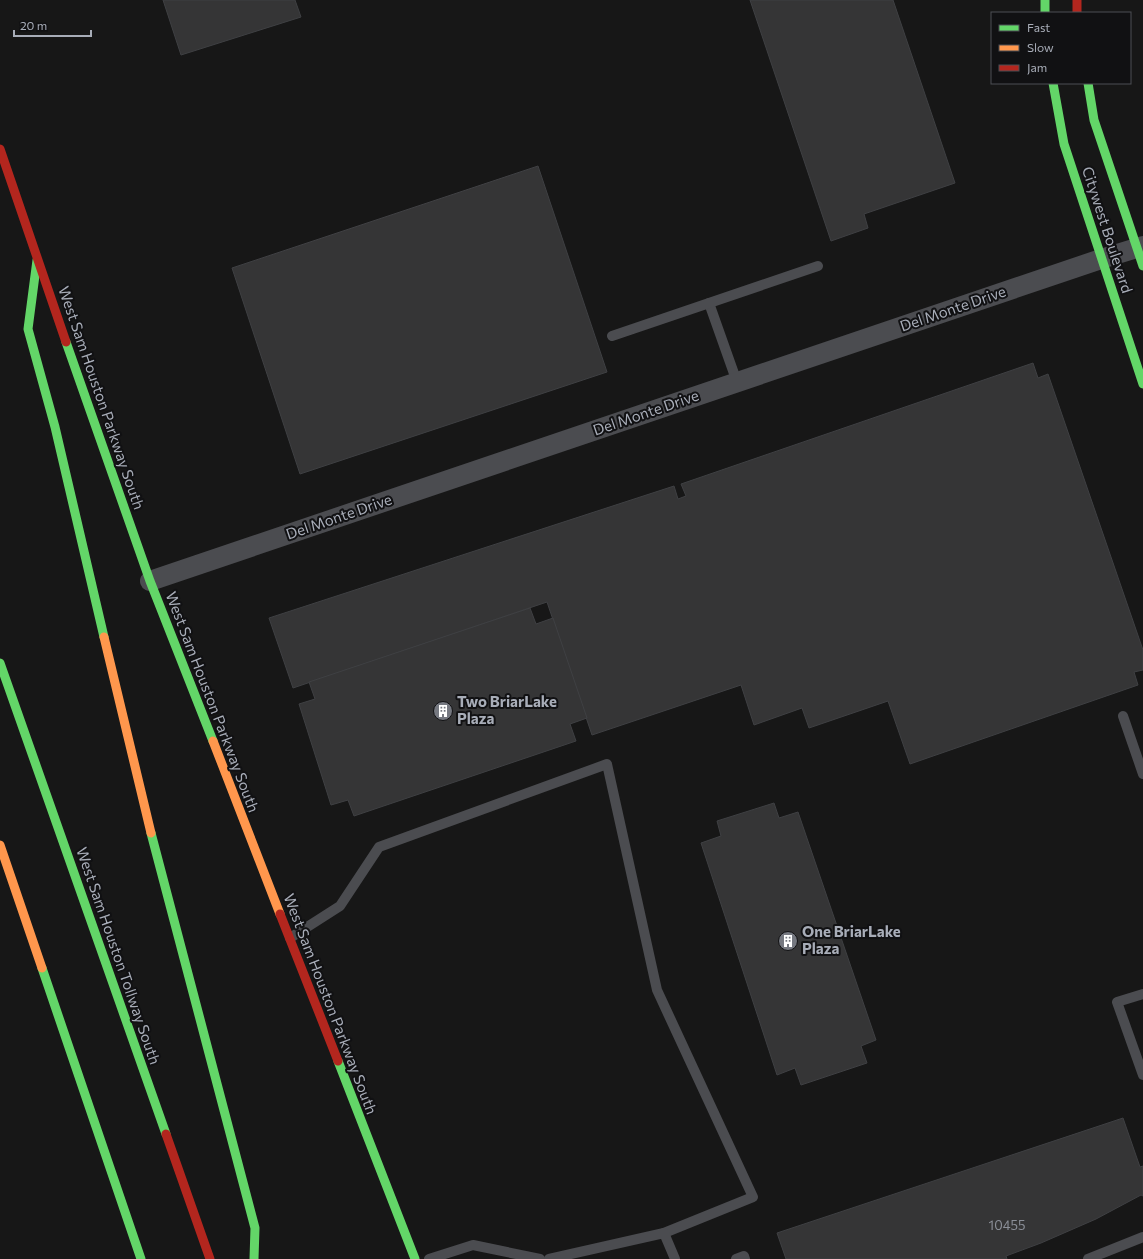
<svg xmlns="http://www.w3.org/2000/svg" width="1143" height="1259" viewBox="0 0 1143 1259" font-family="Commissioner,sans-serif">
<style>
.building{fill:#353536;stroke:#3f4043}
.lines{fill:none;stroke-linecap:round;stroke-linejoin:round}
.lane{stroke:#4b4c50;stroke-width:10}
.street{stroke:#4b4c50;stroke-width:20}
.fast{stroke:#63d668;stroke-width:9}
.slow{stroke:#ff974d;stroke-width:9}
.jam{stroke:#b3261e;stroke-width:9}
.labels{text-anchor:middle;stroke-width:4;stroke-linejoin:round;paint-order:stroke}
.number-label{font-size:13px;fill:#8b8f98}
.street-label{font-size:15px;fill:#a8adb8;stroke:#111113}
.poi-label{font-size:15px;font-weight:bold;fill:#a8adb8;stroke:#111113;text-anchor:start}
</style>
<rect width="100%" height="100%" fill="#171717"/>
<g class="building">
<path d="M163,0H295L301,17L181,55Z"/>
<path d="M750,0H893L955,183L864,214L868,228L831,241Z"/>
<path d="M538,166L607,372L300,474L232,268Z"/>
<path d="M1033,363L1038,378L1048,374L1143,650V670L1134,672L1138,685L910,764L888,701L809,728L802,708L754,725L741,685L592,735L547,602L293,688L269,618L674,486L678,499L686,496L681,484Z"/>
<path d="M530,608L536,624L553,618L587,718L570,724L576,741L354,816L348,800L331,805L299,704L315,699L309,682Z"/>
<path d="M774,803L779,818L798,812L876,1040L861,1046L867,1063L801,1085L795,1068L777,1075L701,843L721,836L717,821Z"/>
<path d="M1123,1118L1140,1167L1143,1166V1196L1141,1195L1096,1219L1041,1243L1006,1256L1007,1259H786L777,1233Z"/>
</g>
<g class="lines">
<g class="lane">
<path d="M709,303L737,382"/>
<path d="M612,336L818,266"/>
<path d="M1123,716L1143,774"/>
<path d="M290,938L340,906L379,847L607,764L657,990L753,1197L664,1233"/>
<path d="M1143,994L1117,1002L1143,1075"/>
<path d="M429,1259L473,1245L540,1259"/>
<path d="M549,1259L664,1233L675,1259"/>
<path d="M736,1259L744,1256L745,1259"/>
<path d="M1088,1259L1143,1237"/>
</g>
<path class="street" d="M150,581L1101,259L1143,246"/>
<g class="fast">
<path d="M1045,0V13"/>
<path d="M1053,83L1064,144L1143,384"/>
<path d="M1088,83L1094,120L1143,266"/>
<path d="M37,260L28,329L55,427L104,637"/>
<path d="M66,342L150,581L213,741"/>
<path d="M0,663L166,1134"/>
<path d="M151,833L255,1228L254,1259"/>
<path d="M42,968L141,1259"/>
<path d="M338,1061L415,1259"/>
</g>
<g class="slow">
<path d="M104,637L151,833"/>
<path d="M213,741L280,914"/>
<path d="M0,845L42,968"/>
</g>
<g class="jam">
<path d="M1077,0V13"/>
<path d="M0,149L66,342"/>
<path d="M280,914L338,1061"/>
<path d="M166,1134L210,1259"/>
</g>
</g>
<defs>
<g id="building-disc" transform="scale(1)"><circle r="9.5" fill="#757880" stroke="#111113"/><path d="M-4-6H4V6H1V3H-1V6H-4ZM-2.5-4.3h1.7v1.8h-1.7ZM.8-4.3h1.7v1.8H.8ZM-2.5-1h1.7V.8h-1.7ZM.8-1h1.7V.8H.8Z" fill="#fff"/></g>
</defs>
<g fill-rule="evenodd">
<use href="#building-disc" x="443" y="711"/>
<use href="#building-disc" x="788" y="941"/>
</g>
<g class="labels">
<g class="number-label">
<text x="1007" y="1230">10455</text>
</g>
<g class="street-label">
<text transform="translate(1107 230) rotate(72)" y="5">Citywest Boulevard</text>
<text transform="translate(953 309) rotate(-19)" y="5">Del Monte Drive</text>
<text transform="translate(101 398) rotate(71)" y="5">West Sam Houston Parkway South</text>
<text transform="translate(646 413) rotate(-19)" y="5">Del Monte Drive</text>
<text transform="translate(339 517) rotate(-19)" y="5">Del Monte Drive</text>
<text transform="translate(212 702) rotate(69)" y="5">West Sam Houston Parkway South</text>
<text transform="translate(118 956) rotate(71)" y="5">West Sam Houston Tollway South</text>
<text transform="translate(330 1004) rotate(69)" y="5">West Sam Houston Parkway South</text>
</g>
<g class="poi-label">
<text x="457" y="707">Two BriarLake<tspan x="457" dy="17">Plaza</tspan></text>
<text x="802" y="937">One BriarLake<tspan x="802" dy="17">Plaza</tspan></text>
</g>
</g>
<rect x="991" y="12" width="140" height="72" fill="#111113" stroke="#4d4f55"/>
<rect x="999" y="25" width="20" height="6" fill="#63d668" stroke="#4d4f55"/>
<text x="1027" y="32" font-size="12" fill="#a8adb8">Fast</text>
<rect x="999" y="45" width="20" height="6" fill="#ff974d" stroke="#4d4f55"/>
<text x="1027" y="52" font-size="12" fill="#a8adb8">Slow</text>
<rect x="999" y="65" width="20" height="6" fill="#b3261e" stroke="#4d4f55"/>
<text x="1027" y="72" font-size="12" fill="#a8adb8">Jam</text>
<path d="M14 30v6h77v-6" fill="none" stroke="#a8adb8" stroke-width="2"/>
<text x="20" y="30" font-size="12" fill="#a8adb8" stroke="#111113" stroke-width="3" paint-order="stroke">20 m</text>
</svg>
